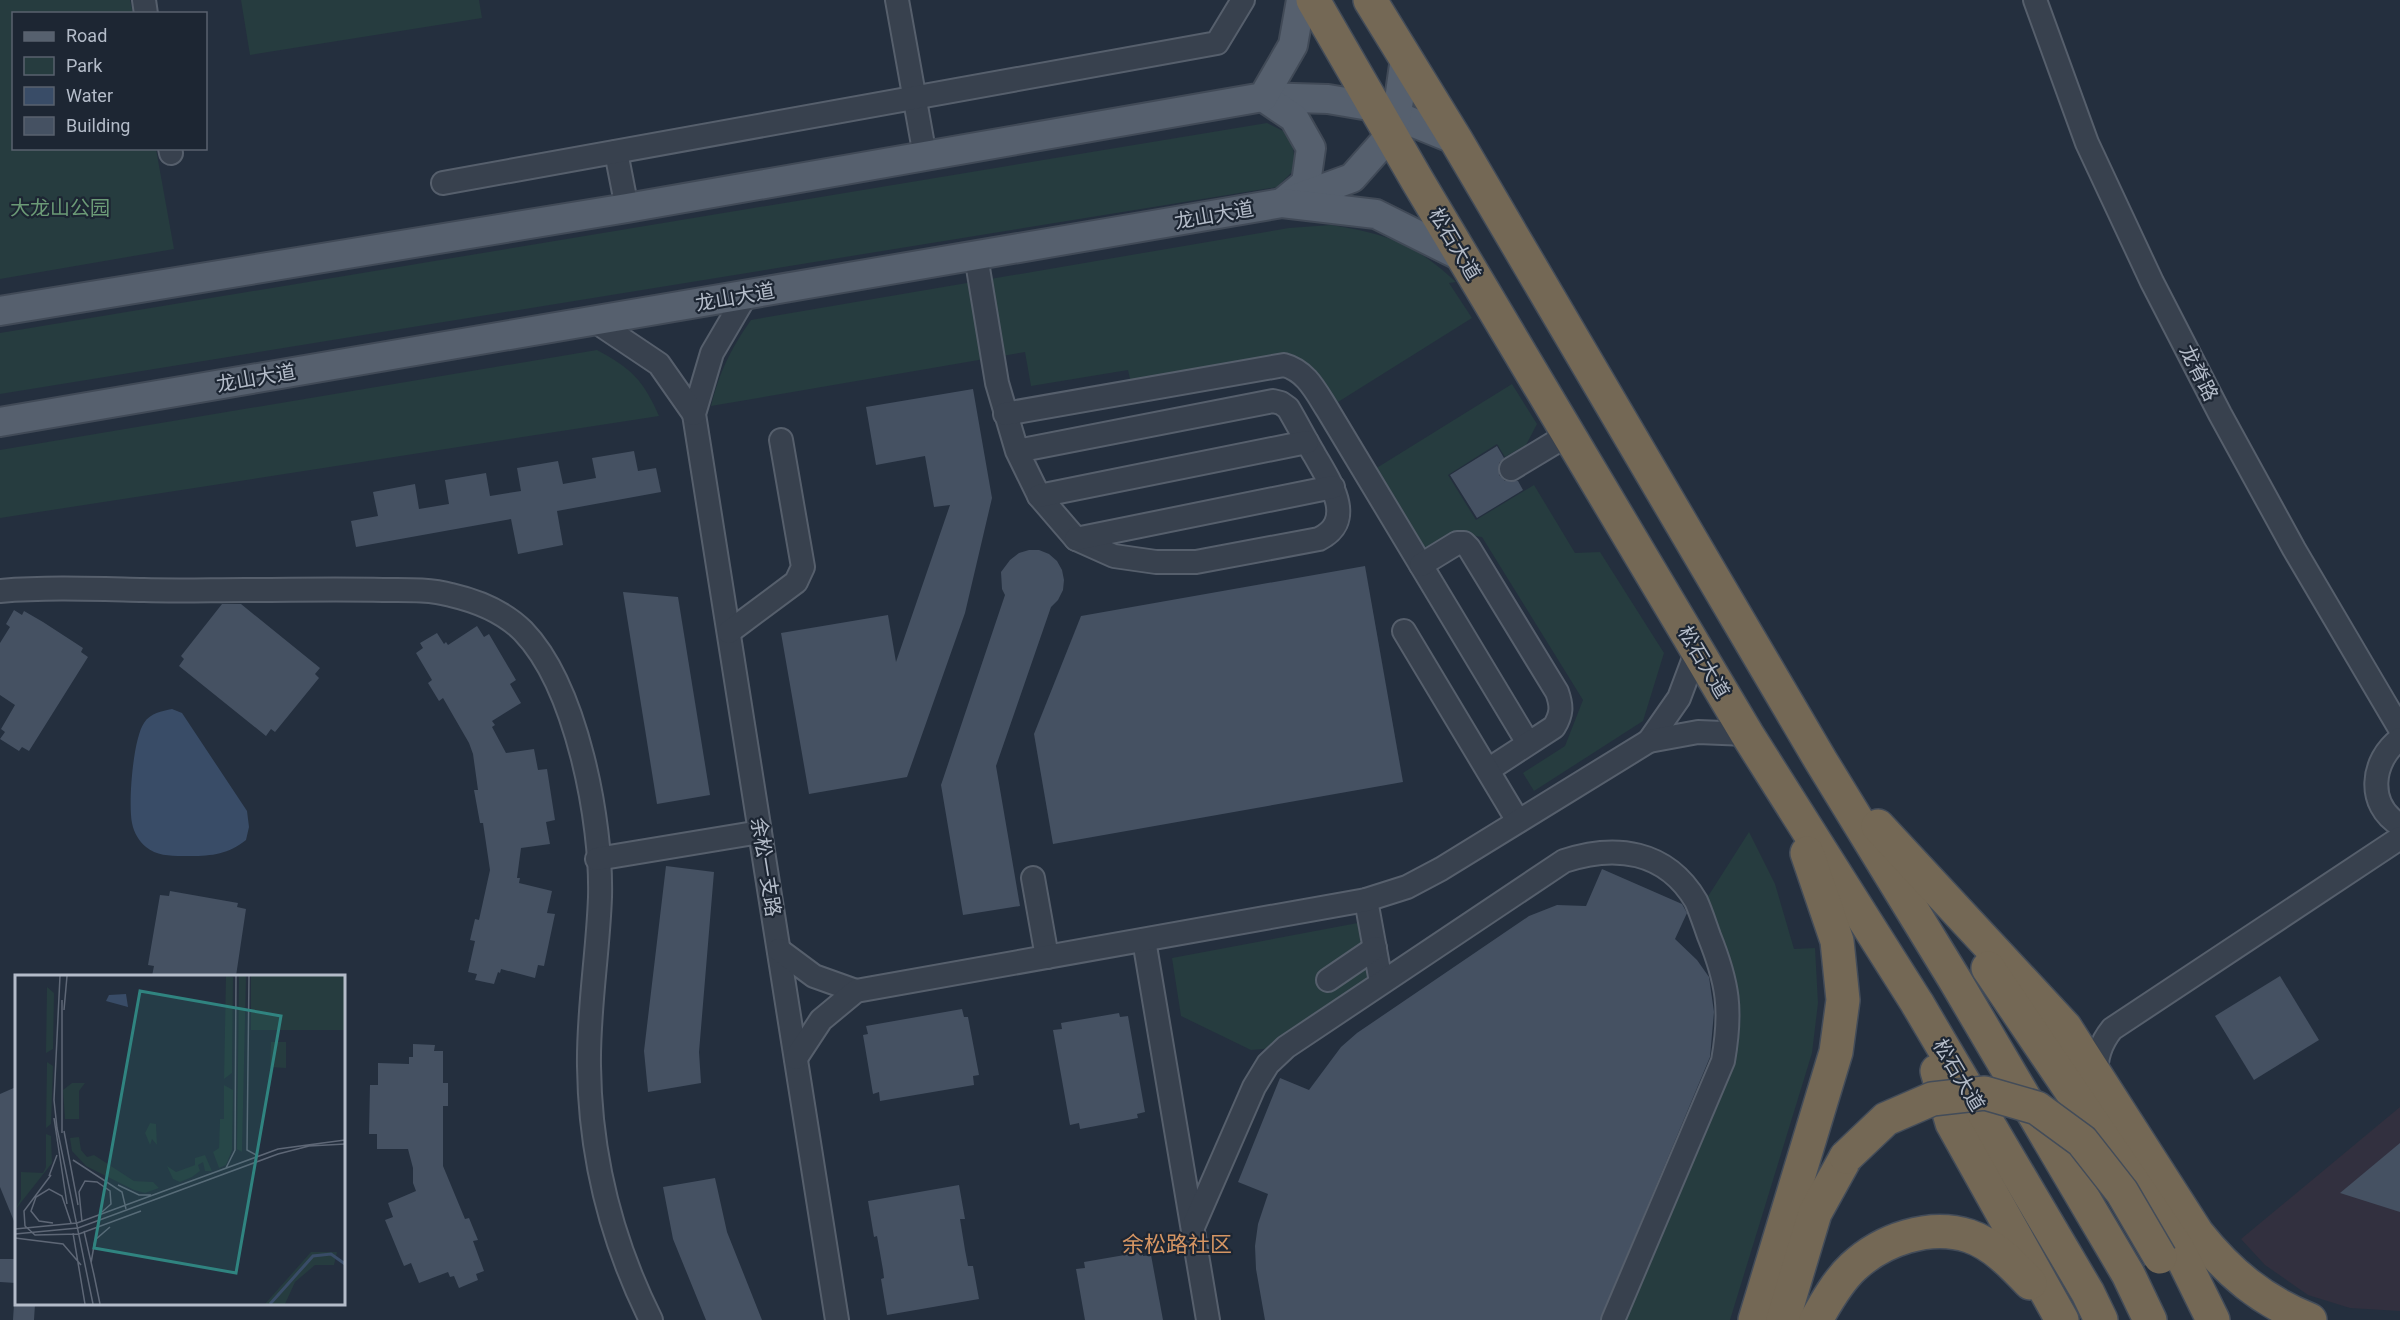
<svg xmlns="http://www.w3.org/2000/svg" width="2400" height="1320" viewBox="0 0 2400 1320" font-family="Roboto,'Noto Sans SC',sans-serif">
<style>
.medical{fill:#32303f}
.green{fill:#263c3f}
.water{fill:#394c67}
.building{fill:#455162}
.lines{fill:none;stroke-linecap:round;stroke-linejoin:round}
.minor-casing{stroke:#565f6c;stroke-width:26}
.major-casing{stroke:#414a57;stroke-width:32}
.highway-casing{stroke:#434c59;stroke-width:36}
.minor{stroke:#38414e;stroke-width:22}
.major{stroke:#56606e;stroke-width:28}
.highway{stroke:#746855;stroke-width:33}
.highway-bridge-casing{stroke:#434c59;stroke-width:36;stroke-linecap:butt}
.highway-bridge{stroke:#746855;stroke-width:33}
.labels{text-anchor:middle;stroke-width:4.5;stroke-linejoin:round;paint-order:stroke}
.park-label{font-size:20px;fill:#6b9a76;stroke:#1d2633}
.street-label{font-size:20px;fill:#b4bcc9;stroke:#1d2633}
.quarter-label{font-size:22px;fill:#d59563;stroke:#1d2633}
.inset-river{fill:none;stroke:#394c67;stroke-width:3}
.inset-road{fill:none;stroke:#5e6776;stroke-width:1.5}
.view{fill:#308480;fill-opacity:0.15;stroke:#308480;stroke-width:3}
.inset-edge{fill:none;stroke:#b4bcc9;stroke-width:3}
</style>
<rect width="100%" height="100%" fill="#242f3e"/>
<path class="medical" d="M2400,1107V1311L2350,1308L2308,1295L2265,1265L2241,1239Z"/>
<g class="green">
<path d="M0,0H130L133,13L14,14V148L156,149L174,249L0,279Z"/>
<path d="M241,0H479L482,18L250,55Z"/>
<path d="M1267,123L1291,135L1296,168L1277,187L0,394V333Z"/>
<path d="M1331,225C1387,234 1414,243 1456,282L1449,283L1472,318L1338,402C1323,380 1316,363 1290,355L1131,383L1128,370L1031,386L1025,352L711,406C720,371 730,350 751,320L1289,228Z"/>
<path d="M597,350C632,369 643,380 659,416L0,518V450Z"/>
<path d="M1512,384L1537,424L1526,445L1505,457L1497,444L1448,475L1476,520L1534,485L1575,553L1600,552L1664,653L1643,721L1534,791L1523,773L1565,746L1583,700L1482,537L1459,534L1426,554L1375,469Z"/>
<path d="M1749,832L1775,884L1794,949L1815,948L1818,1003L1812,1053L1730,1320H1624L1730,1066C1733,1055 1737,1044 1739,1034C1746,987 1723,941 1707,898Z"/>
<path d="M1363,922L1367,939L1318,973L1329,990L1371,960L1374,977L1276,1048L1251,1050L1181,1016L1172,958Z"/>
</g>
<path class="water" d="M172,709L182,713L247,811L249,827L246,840C228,854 213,856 190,856C175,856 158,857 146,847C139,841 134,833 132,823C128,803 133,739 144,723C150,713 162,711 172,709Z"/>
<g class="building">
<path d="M973,389L992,498L965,613L907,777L809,794L781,633L888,615L896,662L950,505L934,507L925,456L876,465L866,407Z"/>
<path d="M1497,446L1504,458L1499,463V475L1505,481H1518L1523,490L1477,518L1450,475Z"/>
<path d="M634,451L638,471L656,468L661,492L557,511L563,545L518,554L511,519L356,547L351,521L378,516L373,492L415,484L419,509L449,504L445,480L486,473L490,496L521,491L517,468L558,461L563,484L596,478L592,458Z"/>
<path d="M1029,550H1039L1049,554L1057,561L1062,570L1064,580L1063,590L1058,600L1051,607L996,766L1020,906L963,915L941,785L1005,595L1002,589L1001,572L1010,560L1019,553Z"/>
<path d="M1365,566L1403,782L1053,844L1034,734L1081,616Z"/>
<path d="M623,592L678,597L710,795L657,804Z"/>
<path d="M222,604H241L320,668L315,674L319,678L275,732L271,729L266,736L179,666L184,659L181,656Z"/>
<path d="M14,610L22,615L24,611L43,622L83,648L81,652L88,657L29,751L22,747L19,751L0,739L5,732L1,729L15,705L0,695V643L10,627L6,624Z"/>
<path d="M477,626L484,637L489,634L516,680L510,684L521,703L492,721L495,725L492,727L506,753L534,749L538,770L547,769L555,820L546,822L550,844L521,848L517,878H520L519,883L552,891L547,913L555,914L544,966L538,965L535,978L501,969L500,973L498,972L494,984L475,980L477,974L468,972L475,941L470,940L475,919L479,920L490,870L483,823H480L474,790H478L473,754L469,743L443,698L439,701L428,683L432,680L416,653L423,648L420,643L437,633L444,644L446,642L448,645Z"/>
<path d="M666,866L714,872L699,1052L701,1083L648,1092L644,1051Z"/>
<path d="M1602,869L1682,904L1687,913L1675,939L1697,960L1709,977L1714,1012L1710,1057L1600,1320H1265L1256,1269L1255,1246L1258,1224L1268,1194L1238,1182L1280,1078L1309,1090L1341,1047L1357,1033L1529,916L1557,905L1586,906Z"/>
<path d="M170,891L238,903L237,907L246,909L236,976H152L154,966L148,965L160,895L169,896Z"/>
<path d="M2280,976L2319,1040L2254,1080L2215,1016Z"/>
<path d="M962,1009L964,1017H968L979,1075L973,1076L974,1085L880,1101L879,1092L873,1094L863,1035L868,1034L866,1026Z"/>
<path d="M1119,1013L1120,1017L1128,1016L1145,1112L1137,1114L1138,1118L1080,1129L1079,1123L1070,1125L1053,1030L1062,1029L1061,1023Z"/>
<path d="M413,1044L435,1045L434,1051H443V1083H448V1106H443V1166L465,1219L469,1218L478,1240L473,1241L484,1271L476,1274L478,1280L459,1288L454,1276L450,1277L448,1272L419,1283L411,1263L404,1266L385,1220L393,1217L388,1203L416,1191L413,1183V1168L408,1149H377V1134H369L370,1085H378V1063L409,1064V1057H413Z"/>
<path d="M16,1087V1226L0,1187V1094Z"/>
<path d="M2400,1143V1212L2340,1193Z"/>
<path d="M715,1178L727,1232L762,1320H706L673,1239L663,1187Z"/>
<path d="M959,1185L965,1219H960L965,1250L968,1266H973L979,1299L887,1315L881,1279L884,1278L883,1270L877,1236L874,1237L868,1201Z"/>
<path d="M1142,1252L1143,1256L1151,1255L1163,1320H1085L1076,1269L1085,1268L1084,1262Z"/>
<path d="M0,1259H16V1283L0,1282Z"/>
<path d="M14,1304H35L34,1320H13Z"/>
</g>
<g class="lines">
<g class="minor-casing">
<g id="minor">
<path d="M144,0L146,14"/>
<path d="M897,0L925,156"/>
<path d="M2035,0L2087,143L2152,282L2220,414L2294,549L2400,729"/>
<path d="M170,148L171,153"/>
<path d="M616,152L627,208"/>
<path d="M443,183L1217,43L1243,0"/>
<path d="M976,256L997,383L1017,451L1039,496L1076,539L1114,556L1156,562H1196L1319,539C1358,520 1328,479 1314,454C1305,439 1297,423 1288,408L1281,403L1273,401L1017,451"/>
<path d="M746,295L712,353L694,414L837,1320"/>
<path d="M595,321L659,364L694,414"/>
<path d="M1005,414L1284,365C1306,371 1315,390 1327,409L1528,743"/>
<path d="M1511,469L1569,434"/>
<path d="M1039,496L1307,442"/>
<path d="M1076,539L1333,487"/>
<path d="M1421,565L1457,543H1464L1469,548L1557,692C1562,706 1562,714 1554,727L1488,770"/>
<path d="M0,591C48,587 96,589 144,590C178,591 211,590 245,590C291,590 337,589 383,590C405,590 430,589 451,595C477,601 504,612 523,631C577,687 602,822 600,897C598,954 588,1010 589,1066C590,1156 611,1240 651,1320"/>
<path d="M1404,631L1518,821"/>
<path d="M729,632L796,582L803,567L781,440"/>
<path d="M2400,739C2371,760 2366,805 2400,825"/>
<path d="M1649,741L1679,698L1697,650"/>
<path d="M597,859L760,832"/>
<path d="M1033,878L1047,957"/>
<path d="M1366,900L1381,982"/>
<path d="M1144,940L1208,1320"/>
<path d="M779,950L814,976L856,991"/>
<path d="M1328,980L1375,948"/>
<path d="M796,1058L821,1020L856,991L1366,900L1407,887L1441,869L1649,741L1698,732L1747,734"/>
<path d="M2096,1077C2096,1058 2100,1044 2112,1029L2400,838"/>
<path d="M1193,1227L1254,1087L1268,1064L1286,1047L1564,861C1615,844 1666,850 1696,901C1701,912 1705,925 1709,936C1728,983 1732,1010 1723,1061L1613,1320"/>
</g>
</g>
<g class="major-casing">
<g id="major">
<path d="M1263,97L1328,99L1375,107L1456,140"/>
<path d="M1263,97L1294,118L1311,148L1306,183L1283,202"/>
<path d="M1289,201L1352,178L1391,134L1397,114L1405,58"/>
<path d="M0,311L627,208L1263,97L1293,45L1301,0"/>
<path d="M0,422L1282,203L1376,214L1462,257"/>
</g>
</g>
<g class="highway-casing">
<g id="highway">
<path d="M1313,0L1417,180L1747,734L1917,1003L2088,1293L2101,1320"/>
<path d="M1370,0L1456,140L1821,761L1955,980L2128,1274L2150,1320"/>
<path d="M1878,826L2065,1027L2197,1233C2229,1273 2261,1300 2310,1320"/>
<path d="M1988,968L2178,1249L2213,1320"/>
<path d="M1937,1071L1952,1123L2062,1320"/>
<path d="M1755,1320L1836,1052L1843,1000L1837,941L1807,853"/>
<path d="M1783,1320L1815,1213L1846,1157"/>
<path d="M1816,1320C1826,1302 1838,1281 1853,1267C1882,1240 1929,1223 1969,1236C1993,1244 2013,1265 2030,1283"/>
</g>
</g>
<use href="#minor" class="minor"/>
<use href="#major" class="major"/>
<use href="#highway" class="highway"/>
<g class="highway-bridge-casing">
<path id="highway-bridge" d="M1846,1157L1886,1119L1932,1099L1985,1093L2037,1108L2082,1141L2122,1192L2160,1257"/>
</g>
<use href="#highway-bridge" class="highway-bridge"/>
</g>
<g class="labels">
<g class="park-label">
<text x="60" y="215">大龙山公园</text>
</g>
<g class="street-label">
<text transform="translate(1214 215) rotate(-10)" y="7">龙山大道</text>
<text transform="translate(1455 244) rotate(59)" y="7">松石大道</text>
<text transform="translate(735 297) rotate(-10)" y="7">龙山大道</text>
<text transform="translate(2199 373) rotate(63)" y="7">龙脊路</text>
<text transform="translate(256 378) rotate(-10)" y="7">龙山大道</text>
<text transform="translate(1704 662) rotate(59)" y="7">松石大道</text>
<text transform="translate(766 867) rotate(81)" y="7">余松一支路</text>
<text transform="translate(1959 1075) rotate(59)" y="7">松石大道</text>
</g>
<g class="quarter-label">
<text x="1177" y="1252">余松路社区</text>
</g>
</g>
<g transform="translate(15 975)">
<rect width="330" height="330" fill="#242f3e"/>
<path d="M211,1L218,2L217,98L209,104ZM224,1H231L227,177L222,174ZM236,1H330V55H236ZM32,12L39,18L38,74L31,78ZM256,67H271V93L255,92ZM32,87L38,91L36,149L31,153ZM57,108H70L64,116V144H50L48,115ZM209,110L218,115L217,175L211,190L204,193L198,177L204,173L205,144H209ZM135,148L141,149L142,170L137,164L135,170L130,158ZM31,159L36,161L37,188L0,235L6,224V197L28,198L31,192ZM64,162L66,175L72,182L79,180L119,206L138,207L144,213L130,218L119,215L71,191L57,176L55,163ZM190,180L197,196H190L188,187L183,190L185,196L177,202L165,207L158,204L152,191L161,197L180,190V183ZM296,277H322L319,290H300L280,307L270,329H250Z" fill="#263c3f"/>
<path d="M111,19L113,32L91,26L94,20Z" fill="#394c67"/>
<path class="inset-river" d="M255,329L298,281L316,279L330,289"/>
<path class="inset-road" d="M45,1L39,125L42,153L78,329M234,1L232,175L243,181M49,35L52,1M39,143L52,229M49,156L63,230M47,158V25M58,185L107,217L111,234M211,193L220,175L221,1M36,200L9,236L10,251L20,260L64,259L126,236M34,201L42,180M103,210L124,220H136M67,247L64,217L70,206L82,207L95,216L96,229L87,237M38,248L24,246L16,236L21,222L34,214L47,221L56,248M0,254L62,248L263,174L330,165M69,256L79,300M58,258L70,329M0,259L63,253L263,179L294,171L330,169M0,263L48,269L66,290M76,288L80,265L95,252M79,300L85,329"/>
<path class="view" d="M125,16L266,41L221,298L79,273Z"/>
<rect width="330" height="330" class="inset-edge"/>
</g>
<rect x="12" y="12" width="195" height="138" fill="#1d2633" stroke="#59626f" stroke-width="1.5"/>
<rect x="24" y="32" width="30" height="9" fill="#56606e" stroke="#59626f" stroke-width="1.5"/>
<text x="66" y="42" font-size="18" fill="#b4bcc9">Road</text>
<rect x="24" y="57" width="30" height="18" fill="#263c3f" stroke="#59626f" stroke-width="1.5"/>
<text x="66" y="72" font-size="18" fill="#b4bcc9">Park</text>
<rect x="24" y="87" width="30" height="18" fill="#394c67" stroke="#59626f" stroke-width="1.5"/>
<text x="66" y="102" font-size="18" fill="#b4bcc9">Water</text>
<rect x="24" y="117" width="30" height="18" fill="#455162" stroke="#59626f" stroke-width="1.5"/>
<text x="66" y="132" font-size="18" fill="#b4bcc9">Building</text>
</svg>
